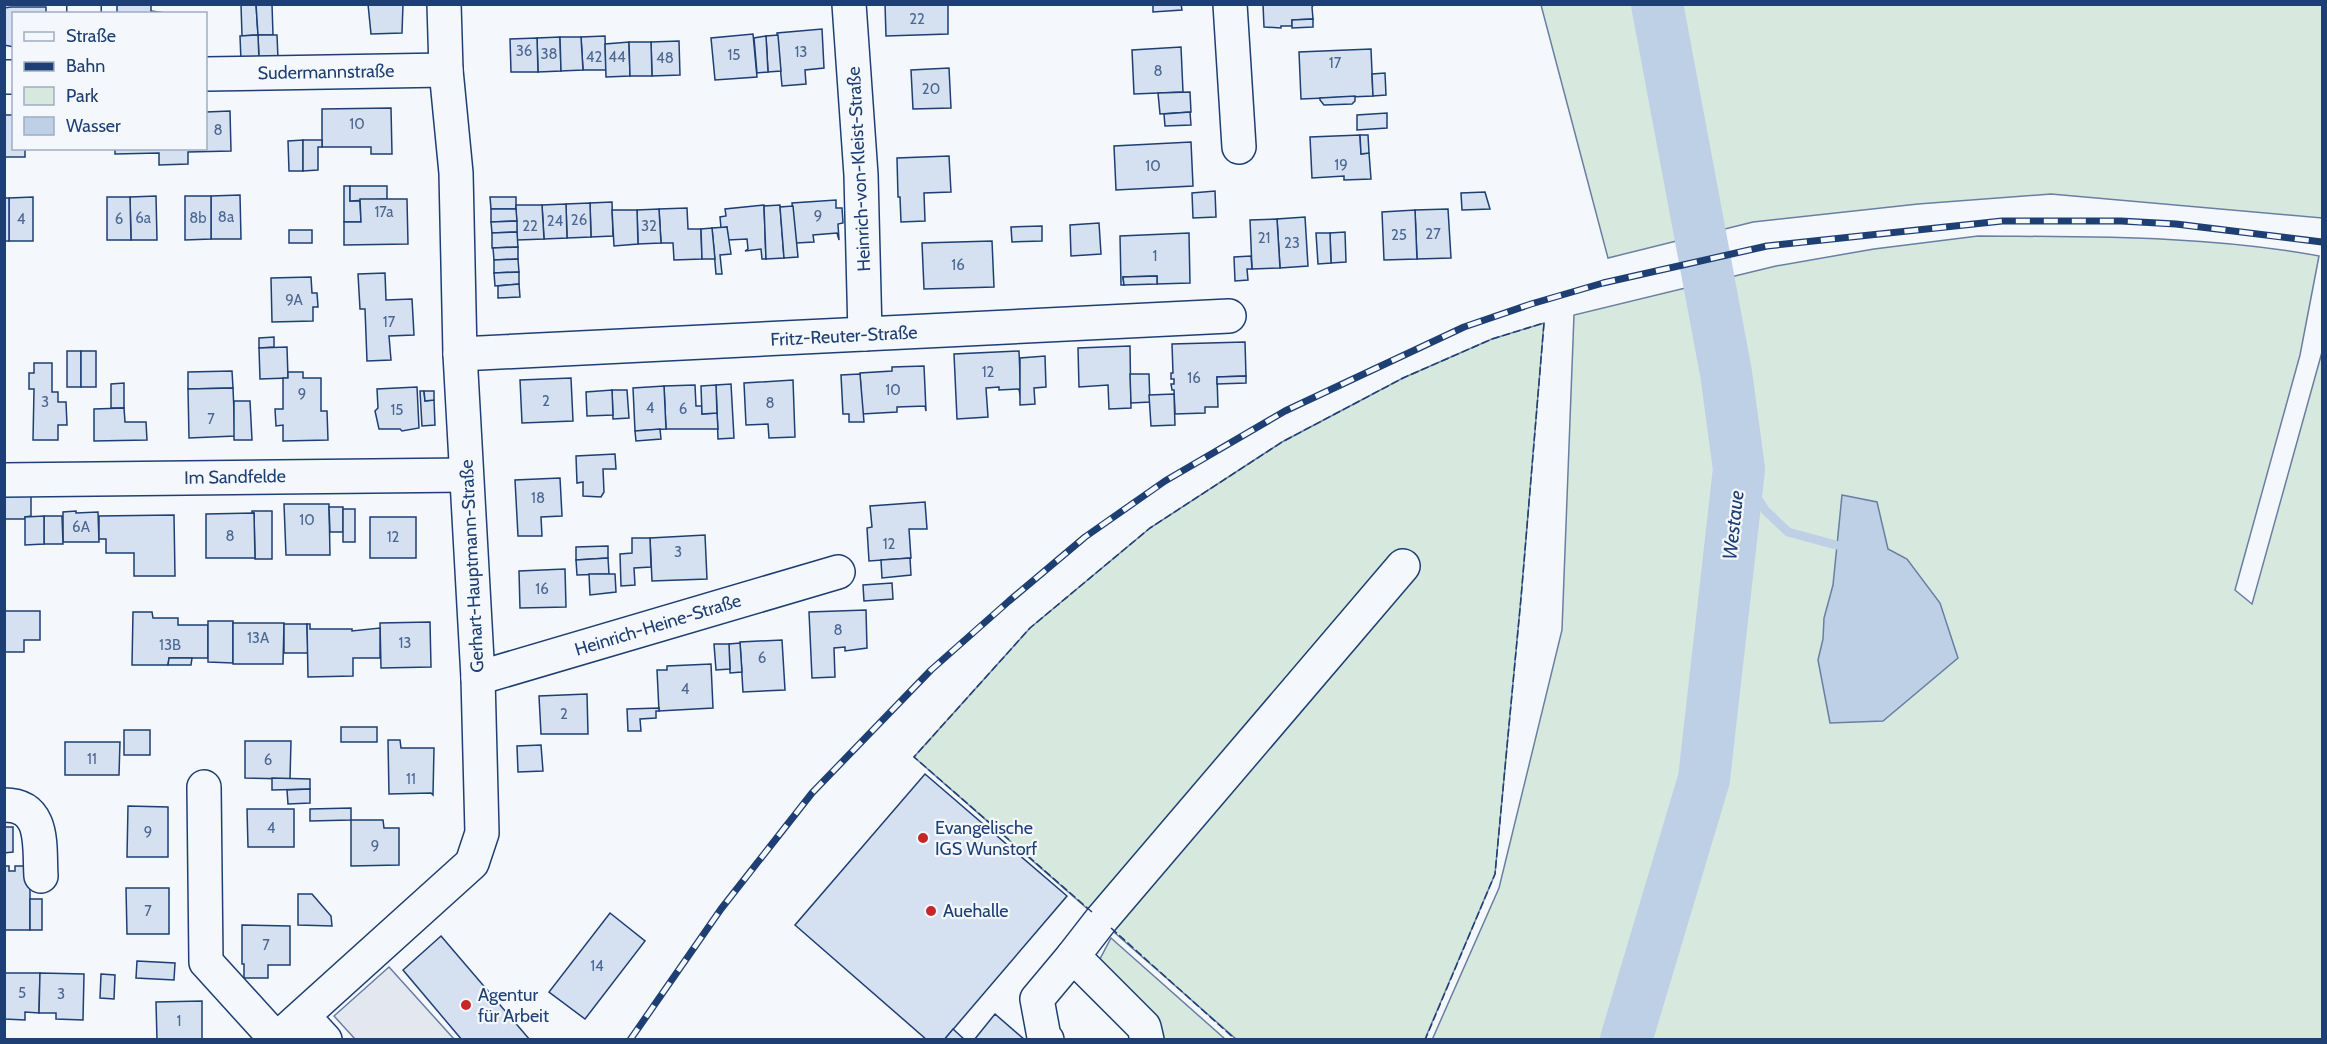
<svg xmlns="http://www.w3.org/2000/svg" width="2327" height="1044" viewBox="0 0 2327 1044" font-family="Cabin,sans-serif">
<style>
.green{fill:#d7e8df;stroke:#687fa3;stroke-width:1.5}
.parking{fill:#e3e8f0;stroke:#687fa3;stroke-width:1.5}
.water{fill:#bed0e5;stroke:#687fa3;stroke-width:1.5}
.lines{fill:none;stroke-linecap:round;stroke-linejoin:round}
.stream{stroke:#bed0e5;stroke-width:9}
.river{stroke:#bed0e5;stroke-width:52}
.building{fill:#d5e0f0;stroke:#1d3f73;stroke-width:1.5}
.minor-casing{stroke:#1d3f73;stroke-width:36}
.minor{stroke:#f4f7fb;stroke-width:33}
.rail-casing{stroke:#1d3f73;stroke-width:7}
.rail{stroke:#f4f7fb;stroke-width:4.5;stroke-dasharray:14;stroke-linecap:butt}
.fence{stroke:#1d3f73;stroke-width:1.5;stroke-dasharray:8 3;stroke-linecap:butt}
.poi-dot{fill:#c62828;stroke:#f4f7fb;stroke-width:2}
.labels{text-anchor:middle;stroke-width:4.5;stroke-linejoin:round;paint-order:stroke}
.number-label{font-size:15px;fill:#4b6792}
.street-label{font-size:18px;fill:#1d3f73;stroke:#f4f7fb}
.poi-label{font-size:18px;fill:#1d3f73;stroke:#f4f7fb;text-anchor:start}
.water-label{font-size:20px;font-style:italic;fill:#1d3f73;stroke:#f4f7fb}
</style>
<rect width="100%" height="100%" fill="#f4f7fb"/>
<g class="green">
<path d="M1541,5H2322V218L2051,194L1918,204L1753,222L1608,258Z"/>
<path d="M1978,236C2091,237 2207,235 2319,256L2300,355L2235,590L2252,604L2322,352V1039L1432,1040L1499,888L1562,630L1574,315L1776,266L1874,249Z"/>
<path d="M1544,323L1521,598L1495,874L1425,1039H1236L914,757L1030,628L1150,528L1282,442L1403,378L1492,339Z"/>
<path d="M1111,938L1225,1039H1159L1156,1026L1100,959Z"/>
</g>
<path class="parking" d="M389,967L454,1039H355L334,1016Z"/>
<path class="water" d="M1842,495L1877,502L1888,549L1907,559L1940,603L1958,658L1883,721L1830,723L1818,660L1823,639L1824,618L1833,585Z"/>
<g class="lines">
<path class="stream" d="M1739,469L1765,510L1788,532L1836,545"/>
<path class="river" d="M1626,1040L1704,779L1739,469L1726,373L1657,4"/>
</g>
<g class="building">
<path d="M117,4H151V11L173,14H117Z"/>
<path d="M256,4L258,35L242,36L241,5Z"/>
<path d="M256,4H272L273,35H258Z"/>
<path d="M368,4H403L402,33L371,34Z"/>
<path d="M885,4H948V34L886,36Z"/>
<path d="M1153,4H1181L1182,10L1153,12Z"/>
<path d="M1263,4H1314L1312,7L1313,19L1292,20V26H1281V28L1264,27Z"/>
<path d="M11,7H46V14H14V47L4,45V8Z"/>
<path d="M1313,19V27L1292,28V20Z"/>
<path d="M822,29L824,68L805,70L806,84L782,86L777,33Z"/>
<path d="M753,34L757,77L715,80L711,38Z"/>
<path d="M258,35H277L278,59L259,60Z"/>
<path d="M258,35L259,60L241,61L240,36Z"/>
<path d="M778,35L781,71L768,72L766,36Z"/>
<path d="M605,36L606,70H583L581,37Z"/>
<path d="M766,36L768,72L757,73L754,38Z"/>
<path d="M560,37L561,71L538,72L537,38Z"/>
<path d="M560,37H581L583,70L561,71Z"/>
<path d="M537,38L538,72H511L510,39Z"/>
<path d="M679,41L680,75L652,76L651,42Z"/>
<path d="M629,42L630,76L606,77L605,44Z"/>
<path d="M629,42H651L652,76H630Z"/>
<path d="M1181,47L1183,92L1134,94L1132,50Z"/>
<path d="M1371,49L1373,96L1301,99L1299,52Z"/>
<path d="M949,68L951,108L913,109L911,70Z"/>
<path d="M1385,73L1386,95L1373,96L1372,74Z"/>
<path d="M1190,92L1191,112L1160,114L1158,93Z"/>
<path d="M1355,96V101L1352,104L1324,105L1320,100V98Z"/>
<path d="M391,108L392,154H371V147H322V109Z"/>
<path d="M230,111L231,151L188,152V164L159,165V153L115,154V148H206V112Z"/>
<path d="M1190,112L1191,125L1165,126L1164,114Z"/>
<path d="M1387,113V128L1357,130V115Z"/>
<path d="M4,115H14V148H25V157H4Z"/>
<path d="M1360,135L1361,154L1369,153L1371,179L1344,180V176L1312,178L1310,137Z"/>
<path d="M1360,135H1368L1369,153L1361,154Z"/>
<path d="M303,140V171H289L288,141Z"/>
<path d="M303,140H322V147H318V170L303,171Z"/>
<path d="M1191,142L1193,186L1116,190L1114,146Z"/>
<path d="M949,156L951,192L924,193L925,221L901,222L900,197H898L897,158Z"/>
<path d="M344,186H350V201H360L361,222H344Z"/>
<path d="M350,186H387V199L350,201Z"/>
<path d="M1215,191L1216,217L1193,218L1192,193Z"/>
<path d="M1485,192L1490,209L1462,210L1461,193Z"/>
<path d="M240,195L241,239H211V196Z"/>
<path d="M156,196L157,240H131L130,197Z"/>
<path d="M185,196H211V239L185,240Z"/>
<path d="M33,197V241H9V198Z"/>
<path d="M107,197H130L131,240H107Z"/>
<path d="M490,197H516V209H491Z"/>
<rect x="4" y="198" width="5" height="43"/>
<path d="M360,199H407L408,244L344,245V222H361Z"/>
<path d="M836,200V208H842L843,223L838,224L839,240L837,233L813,235L814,242L796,243L792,203Z"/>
<path d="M612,202L613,236L591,237L590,203Z"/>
<path d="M590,203L591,237L567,238L566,204Z"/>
<path d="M566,204L567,238L544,239L542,205Z"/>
<path d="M516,205H542L544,239L517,240Z"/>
<path d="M764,205L766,259H762L761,249L745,251L748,249L747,239L728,240L727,227L721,228L720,217L726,216L725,209Z"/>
<path d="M780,205L784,258L766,259L764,206Z"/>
<path d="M793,206L798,257L784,258L780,207Z"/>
<path d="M687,208L688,229H701L702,259L674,260L673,243H661L659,209Z"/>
<path d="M491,209H516L517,221L491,222Z"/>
<path d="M659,209L661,243L638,244L637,210Z"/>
<path d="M1448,209L1451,258L1417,259L1415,210Z"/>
<path d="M612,210H637L638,244L614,246Z"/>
<path d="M1415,210L1417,259L1384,260L1382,212Z"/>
<path d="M1305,217L1308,266L1280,268L1277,219Z"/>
<path d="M1277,219L1280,268L1252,269L1250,220Z"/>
<path d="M517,221V232L492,233L491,222Z"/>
<path d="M1099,223L1101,254L1071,256L1070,225Z"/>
<path d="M1042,226V241L1012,242L1011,227Z"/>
<path d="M727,227L731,254L720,255L722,274H716L712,228Z"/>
<path d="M712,228L715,259H702L701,229Z"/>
<rect x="289" y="230" width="23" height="13"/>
<path d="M517,232L518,247L492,248V233Z"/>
<path d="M1345,232L1346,262L1331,263L1330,233Z"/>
<path d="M1189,233L1190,283L1157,284V276L1123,277L1124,285H1121L1120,236Z"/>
<path d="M1316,233H1330L1331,263L1318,264Z"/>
<path d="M992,241L994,287L924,289L922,243Z"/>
<path d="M518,247V259L494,260L493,248Z"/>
<path d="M1251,256L1252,269H1247L1248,280L1235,281L1234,257Z"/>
<path d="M518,259L519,272L494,273V260Z"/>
<path d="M519,272V284L495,286L494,273Z"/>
<path d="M385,273L386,300L412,299L414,335L389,336L391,360L367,361L365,309H360L358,274Z"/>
<path d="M1157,276V284L1124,285L1123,277Z"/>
<path d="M311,277L312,293H317L318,307H313V321L272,322L271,278Z"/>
<path d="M519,284L520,297L498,298V286Z"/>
<path d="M274,337V347L259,348V338Z"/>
<path d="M1245,342L1246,376L1217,377L1218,407H1205V413L1175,414L1174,390H1172L1171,384H1174V379H1171V373H1173L1172,344Z"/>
<path d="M1130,346L1131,408L1109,409L1108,385L1079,387L1078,348Z"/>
<path d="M287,347L288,378L260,379L259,348Z"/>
<rect x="67" y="351" width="14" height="36"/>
<rect x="81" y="351" width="15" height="36"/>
<path d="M1019,351L1021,400L1019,389L999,390V387L986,388L988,417L957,419L954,354Z"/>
<path d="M1045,356L1046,387L1034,388L1035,404L1020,405V358Z"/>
<path d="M34,363H52V392H58V402H66L67,425H58V440H33L34,389H29V373H34Z"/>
<path d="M924,366L926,411L925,406L897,407V412L862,414L860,373L892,371V367Z"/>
<path d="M232,371L233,388L188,389V372Z"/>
<path d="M288,372H303V378H321V411H327L328,440L283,441V425L276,426L275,409H283V378H288Z"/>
<path d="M860,374L864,422H849V414H843L841,375Z"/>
<path d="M1130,374H1149L1150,402L1131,403Z"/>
<path d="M1246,376V383L1217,384V377Z"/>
<path d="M571,378L573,421L522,423L520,380Z"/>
<path d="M793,380L795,437L769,438L768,424L746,425L744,383Z"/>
<path d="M124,383V408H111V384Z"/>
<path d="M731,384L734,438L718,439L716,385Z"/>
<path d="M695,385L696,406H702V414L717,413L718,429H666L664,386Z"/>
<path d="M716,385L717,413L702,414L701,386Z"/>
<path d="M664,386L666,429L635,431L633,388Z"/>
<path d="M417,387L419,428L402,431L400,429H379L375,411L378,408L377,389Z"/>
<path d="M233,388L235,436L189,438L188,389Z"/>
<path d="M612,390H627L629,418L613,419Z"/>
<path d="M612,390L613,415L587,416L586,392Z"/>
<path d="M420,391H424L425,401L434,400L435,425L422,426Z"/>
<path d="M424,391H434V400L425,401Z"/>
<path d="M1174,394L1175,425L1151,426L1149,395Z"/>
<path d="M234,401H250L252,440H234Z"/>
<path d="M124,408L125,422H146L147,440L94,441V409Z"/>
<path d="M660,429L661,439L636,441L635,431Z"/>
<path d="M615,454L616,469H603L604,492L601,497L583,496V482L577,483L576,456Z"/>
<path d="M560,478L562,516L541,517L542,536H518L515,480Z"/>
<path d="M5,493H31V516L25,517V519H5Z"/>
<path d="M925,502L927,529H909L911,558L869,561L867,528L872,527L870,506Z"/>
<path d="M284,504H329L330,555H286Z"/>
<path d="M329,507H343V532H330Z"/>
<rect x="343" y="509" width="12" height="33"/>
<path d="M76,511V513L98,512L99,542H63V512Z"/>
<path d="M252,511H272V559H255L254,513H252Z"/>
<path d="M254,513L255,558H206V514Z"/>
<path d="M174,515L175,576H134V553H106V539H99V516Z"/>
<path d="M44,516H62L63,544H44Z"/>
<path d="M44,516V544L25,545V517Z"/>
<rect x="370" y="517" width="46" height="41"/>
<path d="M705,535L707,579L652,581L650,538Z"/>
<path d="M632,538H650L651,567L634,568L635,585L621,586L620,554L632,553Z"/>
<path d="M608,546V558L576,560V547Z"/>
<path d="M608,558L609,574L577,575L576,560Z"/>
<path d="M910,558L911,575L882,578L881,560Z"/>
<path d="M565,569L566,607L520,608L519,571Z"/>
<path d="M589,574H615L616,592L590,595Z"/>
<path d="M892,583L893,599L864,601L863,585Z"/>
<path d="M866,610L867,648L845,651V647L834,648L835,677L812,678L809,612Z"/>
<path d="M4,611H40V640H24V652H4Z"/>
<path d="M133,612H152L153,618H178V625H208V658H169L168,665H132Z"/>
<path d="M208,621H233V663L208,662Z"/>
<path d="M430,622L431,667L381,668L380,623Z"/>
<path d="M233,623H284L283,664H233Z"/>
<path d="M284,624H307L308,653H284Z"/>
<path d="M307,624H310V629H352V631L380,628V658H353V676L308,677Z"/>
<path d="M782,640L785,690L743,692L740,642Z"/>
<path d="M740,643L742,672L730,673L729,644Z"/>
<path d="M714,644H729L730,669L716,670Z"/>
<path d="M169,658H192L191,665H168Z"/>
<path d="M711,664L713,708L659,711L657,670H667V666Z"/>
<path d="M587,694L588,734H541L539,696Z"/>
<path d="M659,708V711H656V718L640,719L641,731H628L627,709Z"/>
<rect x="341" y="727" width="36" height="15"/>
<rect x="124" y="730" width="26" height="25"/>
<path d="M388,740H400L401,748H434L433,795L431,793L389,794Z"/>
<path d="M245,741H291L290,779L245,778Z"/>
<path d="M65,742H120L119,775H65Z"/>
<path d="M541,745L543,771L518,772L517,746Z"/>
<path d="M925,774L1067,896L944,1040H927L795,925Z"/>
<path d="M272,778L310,779V789L272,790Z"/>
<path d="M310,789V803L288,804L287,790Z"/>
<path d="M128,806L168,807V857H127Z"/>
<path d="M351,808V820L310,821V809Z"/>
<path d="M247,809H294V847H248Z"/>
<path d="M351,820H383L384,828H399V865L351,866Z"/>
<path d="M4,827H13V852L4,853Z"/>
<path d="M4,866H9V871H15V866H30V930H5Z"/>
<path d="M126,888H169V934H127Z"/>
<path d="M298,894H312L331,916L332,926L298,925Z"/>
<rect x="30" y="899" width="12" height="31"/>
<path d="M610,913L645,941L585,1019L549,992Z"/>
<path d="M242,925L290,926V965H268V978H244V964H242Z"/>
<path d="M441,936L530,1040H462L403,970Z"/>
<path d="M137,961L175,963L174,980L136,978Z"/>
<path d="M4,973H40L39,1013L25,1012V1020L4,1019Z"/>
<path d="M40,973L84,974L83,1020L56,1019V1013H39Z"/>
<path d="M101,974L115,975L114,999L100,998Z"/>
<path d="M202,1001V1040H157L156,1002Z"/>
<path d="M995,1014L1025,1040H974Z"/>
<path d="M953,1029L965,1040H944Z"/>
</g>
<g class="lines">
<g class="minor-casing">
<g id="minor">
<path d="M849,4L861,175L865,334"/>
<path d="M1230,4L1239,147"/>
<path d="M84,14V4"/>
<path d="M206,74L446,70"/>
<path d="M4,77H14"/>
<path d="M460,354L1229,316"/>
<path d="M4,480L466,475"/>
<path d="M478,678L838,572"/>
<path d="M204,787L206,962L276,1039"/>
<path d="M4,805C46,805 39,847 41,876"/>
<path d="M303,1016L325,1040"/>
<path d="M276,1040L472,863L482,833L478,678L460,354L456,173L446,70L444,4"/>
<path d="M1047,1040L1044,1037L1037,999L1073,956"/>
<path d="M1147,1040L1144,1027L1073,956L1101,920L1403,566"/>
</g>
</g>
<use href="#minor" class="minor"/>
<g class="rail-casing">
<path id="rail" d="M630,1040L721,909L812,793L931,670L1009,601L1085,537L1165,481L1285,411L1368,372L1464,327L1531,304L1603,283L1767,246L2002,221H2121L2176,224L2322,242"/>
</g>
<use href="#rail" class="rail"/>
<g class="fence">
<path d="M1092,912L914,757L1030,628L1150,528L1282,442L1403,378L1492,339L1544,323L1521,598L1495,874L1425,1040"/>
<path d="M1111,928L1236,1040"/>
</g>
</g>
<g class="poi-dot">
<circle cx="923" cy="838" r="6"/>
<circle cx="931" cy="911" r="6"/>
<circle cx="466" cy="1005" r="6"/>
</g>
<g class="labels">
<g class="number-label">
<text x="917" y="24">22</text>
<text x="524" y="56">36</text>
<text x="801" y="57">13</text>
<text x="549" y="59">38</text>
<text x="734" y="60">15</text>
<text x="594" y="62">42</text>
<text x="617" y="62">44</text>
<text x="665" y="63">48</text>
<text x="1335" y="68">17</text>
<text x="1158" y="76">8</text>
<text x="931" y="94">20</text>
<text x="357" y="129">10</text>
<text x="218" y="135">8</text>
<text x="1341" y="170">19</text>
<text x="1153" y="171">10</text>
<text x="384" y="217">17a</text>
<text x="818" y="221">9</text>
<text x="226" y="222">8a</text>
<text x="143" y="223">6a</text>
<text x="198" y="223">8b</text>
<text x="21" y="224">4</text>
<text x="119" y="224">6</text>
<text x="579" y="225">26</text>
<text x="555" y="226">24</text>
<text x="530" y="231">22</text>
<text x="649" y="231">32</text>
<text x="1433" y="239">27</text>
<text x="1399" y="240">25</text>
<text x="1264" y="243">21</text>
<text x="1292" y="248">23</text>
<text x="1155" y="261">1</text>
<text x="958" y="270">16</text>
<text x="294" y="305">9A</text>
<text x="389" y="327">17</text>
<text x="988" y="377">12</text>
<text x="1194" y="383">16</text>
<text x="893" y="395">10</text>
<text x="302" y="399">9</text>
<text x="546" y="406">2</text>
<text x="45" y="407">3</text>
<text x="770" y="408">8</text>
<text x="650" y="413">4</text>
<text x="683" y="414">6</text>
<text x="397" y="415">15</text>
<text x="211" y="424">7</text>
<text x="538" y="503">18</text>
<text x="307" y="525">10</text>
<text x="81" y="532">6A</text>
<text x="230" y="541">8</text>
<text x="393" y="542">12</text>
<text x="889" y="549">12</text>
<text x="678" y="557">3</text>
<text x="542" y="594">16</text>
<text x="838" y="635">8</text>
<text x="258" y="643">13A</text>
<text x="405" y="648">13</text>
<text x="170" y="650">13B</text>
<text x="762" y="663">6</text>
<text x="685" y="694">4</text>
<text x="564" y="719">2</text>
<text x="92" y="764">11</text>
<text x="268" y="765">6</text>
<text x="411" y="784">11</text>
<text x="271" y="833">4</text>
<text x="148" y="837">9</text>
<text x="375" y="851">9</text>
<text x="148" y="916">7</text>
<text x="266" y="950">7</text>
<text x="597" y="971">14</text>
<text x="22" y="998">5</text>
<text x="61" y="999">3</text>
<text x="179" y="1026">1</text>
</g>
<g class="street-label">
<text transform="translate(326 72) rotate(-1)" y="6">Sudermannstraße</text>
<text transform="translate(859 169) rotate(-93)" y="6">Heinrich-von-Kleist-Straße</text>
<text transform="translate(844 336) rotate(-3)" y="6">Fritz-Reuter-Straße</text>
<text transform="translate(235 477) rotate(-1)" y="6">Im Sandfelde</text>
<text transform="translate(472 566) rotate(-93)" y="6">Gerhart-Hauptmann-Straße</text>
<text transform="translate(658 625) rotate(-17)" y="6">Heinrich-Heine-Straße</text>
</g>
<g class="poi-label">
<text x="935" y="834">Evangelische<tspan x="935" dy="21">IGS Wunstorf</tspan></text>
<text x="943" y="917">Auehalle</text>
<text x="478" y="1001">Agentur<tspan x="478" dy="21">für Arbeit</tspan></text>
</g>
<g class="water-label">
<text transform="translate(1733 525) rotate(-84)" y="7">Westaue</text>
</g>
</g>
<rect width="2327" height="1044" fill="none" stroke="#1d3f73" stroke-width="12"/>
<rect x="12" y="12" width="195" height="138" fill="#f4f7fb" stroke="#9eadc5" stroke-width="1.5"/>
<rect x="24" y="32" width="30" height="9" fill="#f4f7fb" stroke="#9eadc5" stroke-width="1.5"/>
<text x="66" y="42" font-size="18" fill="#1d3f73">Straße</text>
<rect x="24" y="62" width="30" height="9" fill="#1d3f73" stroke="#9eadc5" stroke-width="1.5"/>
<text x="66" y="72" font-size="18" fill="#1d3f73">Bahn</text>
<rect x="24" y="87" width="30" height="18" fill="#d7e8df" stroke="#9eadc5" stroke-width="1.5"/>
<text x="66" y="102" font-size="18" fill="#1d3f73">Park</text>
<rect x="24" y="117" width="30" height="18" fill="#bed0e5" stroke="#9eadc5" stroke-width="1.5"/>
<text x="66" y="132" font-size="18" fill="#1d3f73">Wasser</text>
</svg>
